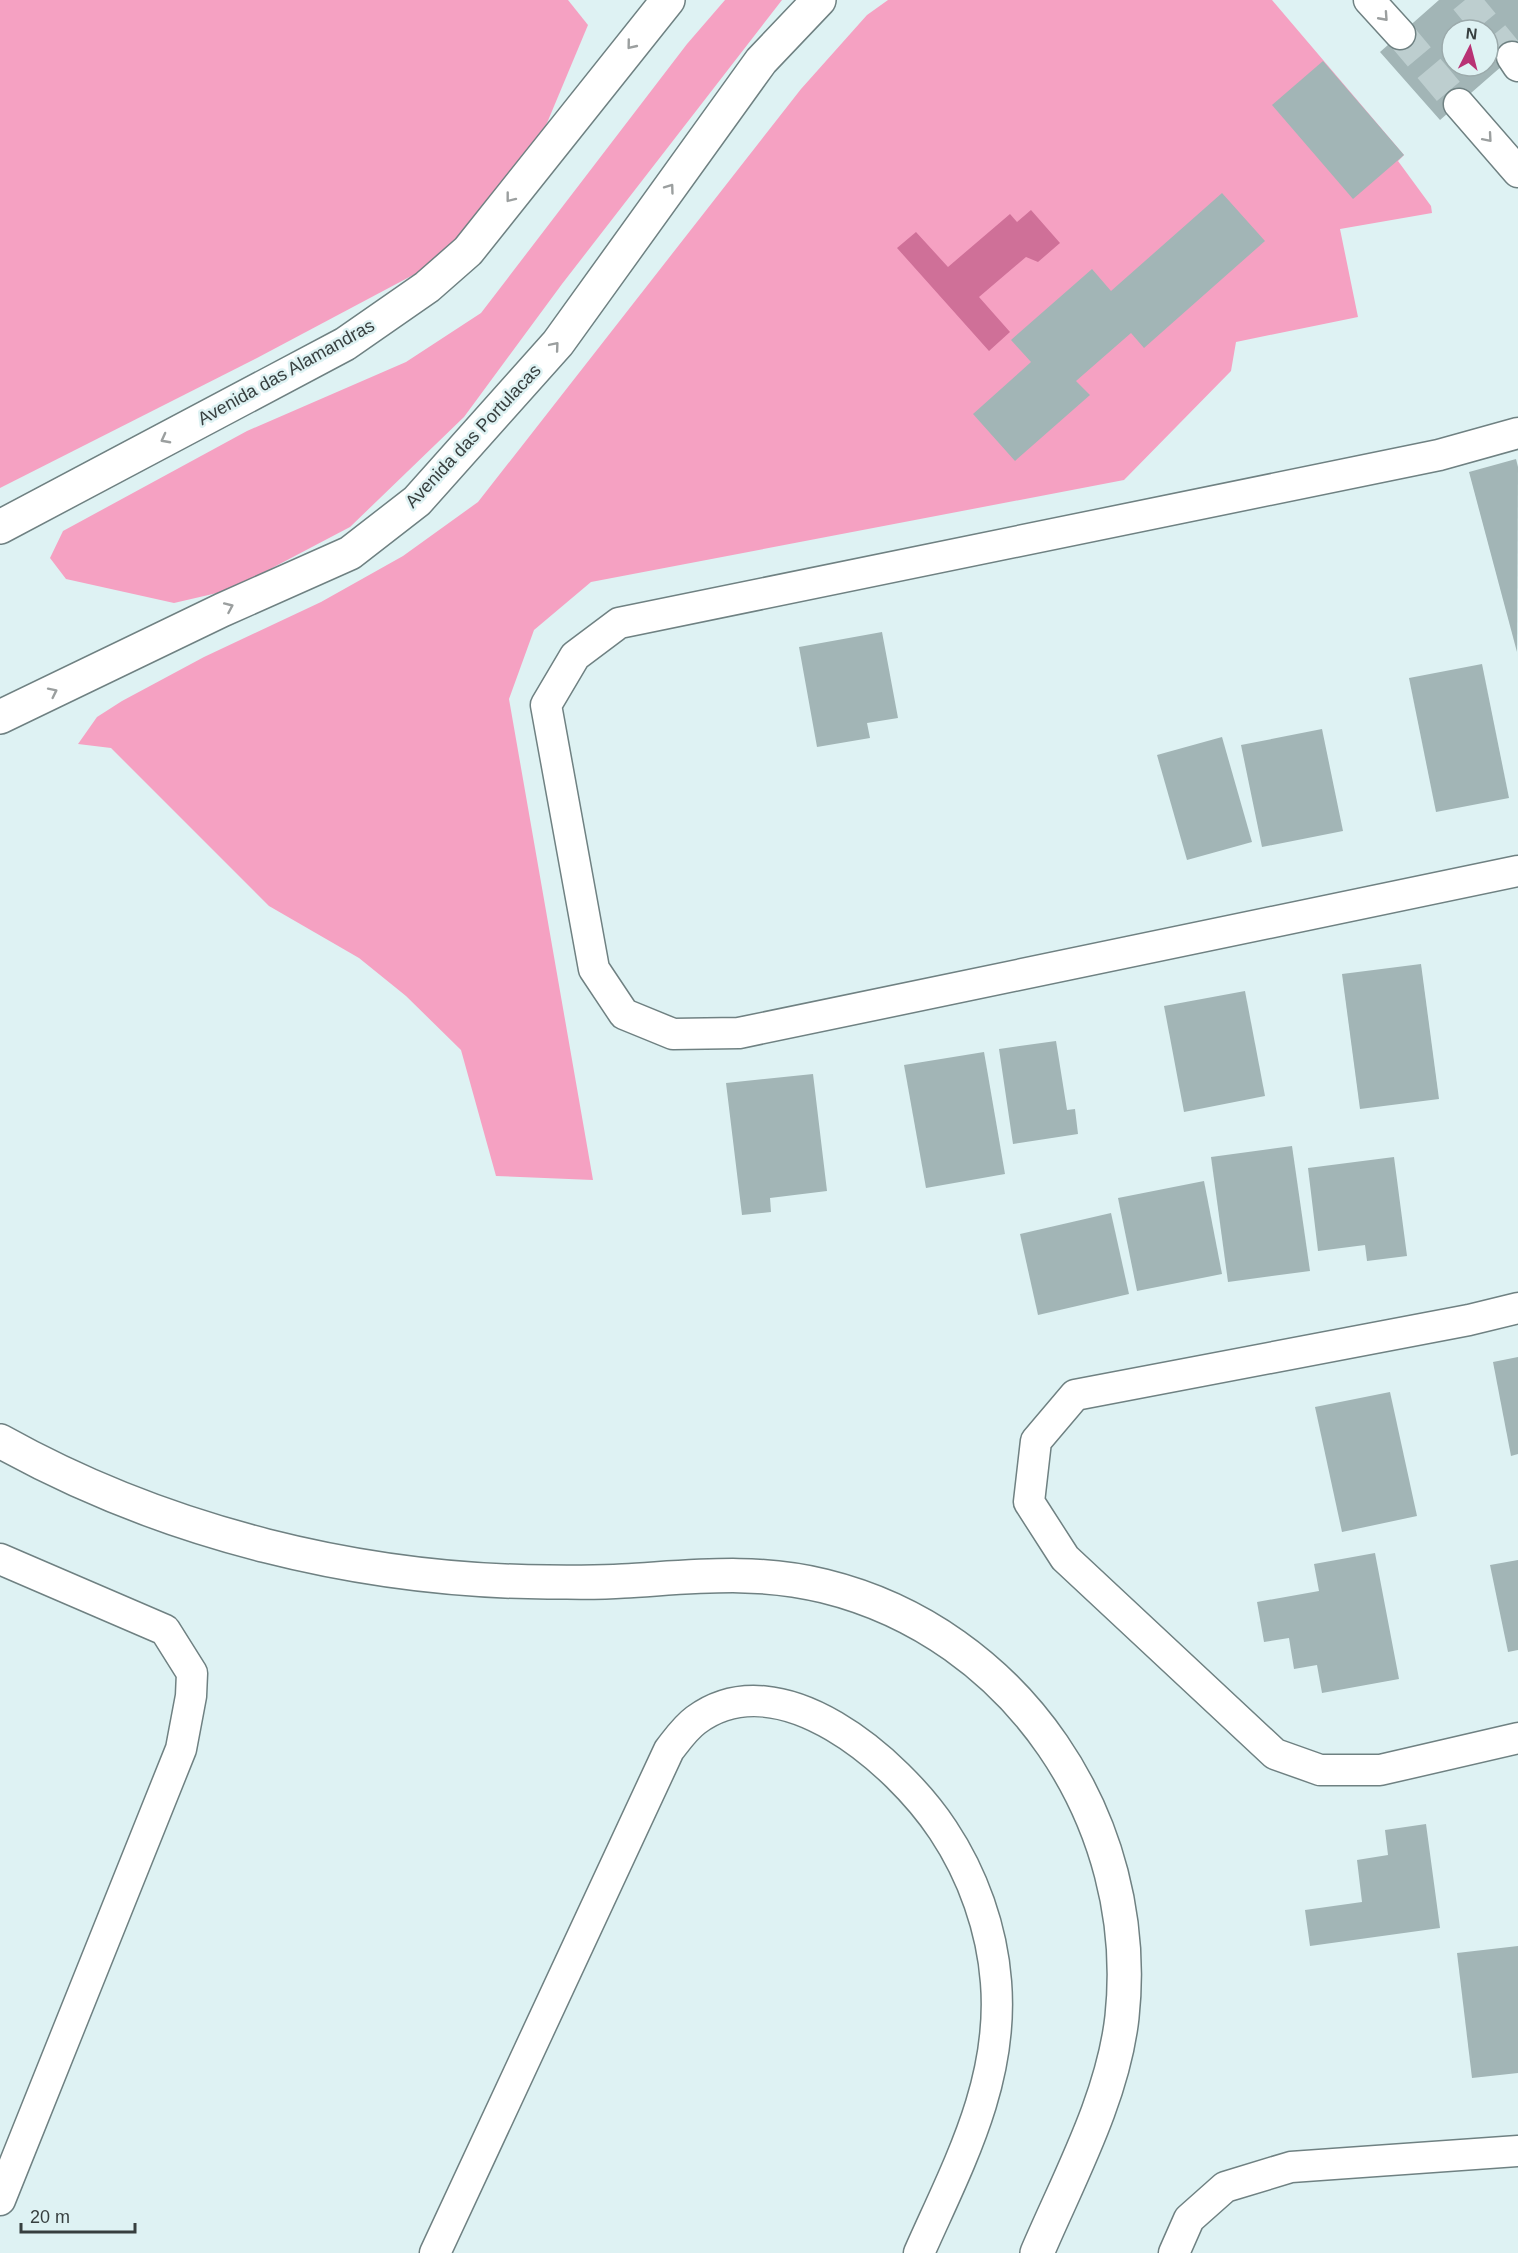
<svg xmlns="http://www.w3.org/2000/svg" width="1518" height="2253" viewBox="0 0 1518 2253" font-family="Helvetica,sans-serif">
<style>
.green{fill:#f5a1c2}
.water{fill:#cf7098}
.building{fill:#a2b5b6;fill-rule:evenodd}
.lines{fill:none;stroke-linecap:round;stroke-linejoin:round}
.minor-tunnel{stroke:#bdcecf;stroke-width:30;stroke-dasharray:30 15;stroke-linecap:butt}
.minor-casing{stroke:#6f8182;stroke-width:33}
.tertiary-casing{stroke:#6f8182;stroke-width:36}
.minor{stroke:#fff;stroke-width:30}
.tertiary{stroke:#fff;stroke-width:33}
.oneway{stroke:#9b9f9f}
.labels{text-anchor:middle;stroke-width:5;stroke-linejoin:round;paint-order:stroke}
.street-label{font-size:18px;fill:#373f3f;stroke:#def2f3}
</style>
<rect width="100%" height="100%" fill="#def2f3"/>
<g class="green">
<path d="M0,0H568L588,25L547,123L479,240L257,358L0,488Z"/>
<path d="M725,0H782L562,284L464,417L350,527L230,590L174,603L66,579L50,558L63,531L247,431L406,362L481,313L687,44Z"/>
<path d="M888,0H1272L1404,155L1398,161L1431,206L1432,213L1340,229L1358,317L1236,342L1231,371L1124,480L591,582L534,630L509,699L593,1180L496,1176L461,1050L406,996L359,958L269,906L111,748L78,744L97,717L122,701L204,657L321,602L403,556L478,502L801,89L867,15Z"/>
</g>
<path class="water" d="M1031,210L1060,243L1038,262L1026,257L979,297L1010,332L989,351L897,248L916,232L948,267L1010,214L1017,222Z"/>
<g class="building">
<path d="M1439,0H1518V52L1440,120L1380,52ZM1452,30H1488V66H1452Z"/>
<path d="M1323,61L1404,155L1353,199L1272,105Z"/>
<path d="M1222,193L1265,241L1144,348L1131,333L1076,381L1090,395L1015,461L973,414L1031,362L1011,340L1092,269L1111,291Z"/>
<path d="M1516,459L1518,467L1517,652L1469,472Z"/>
<path d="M882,632L898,718L867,723L870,738L817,747L799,647Z"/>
<path d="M1482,664L1509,798L1436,812L1409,678Z"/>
<path d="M1322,729L1343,831L1262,847L1241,745Z"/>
<path d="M1222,737L1252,842L1187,860L1157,755Z"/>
<path d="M1421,964L1439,1099L1360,1109L1342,974Z"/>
<path d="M1245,991L1265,1096L1184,1112L1164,1006Z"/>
<path d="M1056,1041L1067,1110L1075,1109L1078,1134L1013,1144L999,1049Z"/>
<path d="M984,1052L1005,1174L926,1188L904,1065Z"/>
<path d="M813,1074L827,1191L770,1198L771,1212L742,1215L726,1083Z"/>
<path d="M1292,1146L1310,1271L1228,1282L1211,1157Z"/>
<path d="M1394,1157L1407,1256L1367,1261L1365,1245L1318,1251L1308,1168Z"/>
<path d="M1204,1181L1222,1274L1137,1291L1118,1198Z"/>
<path d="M1111,1213L1129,1294L1038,1315L1020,1234Z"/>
<path d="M1518,1357V1454L1511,1456L1493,1362Z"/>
<path d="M1390,1392L1417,1516L1342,1532L1315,1407Z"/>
<path d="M1375,1553L1399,1679L1322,1693L1317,1665L1294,1669L1289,1638L1264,1642L1257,1602L1319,1591L1314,1564Z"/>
<path d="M1518,1560V1650L1508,1652L1490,1565Z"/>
<path d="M1426,1824L1440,1928L1310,1946L1305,1910L1362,1902L1357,1860L1388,1855L1385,1830Z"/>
<path d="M1518,1946V2073L1472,2078L1457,1953Z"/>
</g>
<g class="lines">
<g class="minor-tunnel">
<path d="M1465,0L1512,57"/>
<path d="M1400,34L1459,104"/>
</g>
<g class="minor-casing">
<g id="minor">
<path d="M1369,0L1400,34"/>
<path d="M1512,57L1518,66"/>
<path d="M1459,104L1518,172"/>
<path d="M1518,433L1439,455L619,623L575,656L546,705L594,969L624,1014L673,1034L739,1033L1518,871"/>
<path d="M1518,1308L1469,1320L1075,1395L1036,1441L1029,1502L1065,1558L1275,1754L1320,1770H1380L1518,1738"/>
<path d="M0,1559L165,1630L192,1673L191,1696L181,1749L0,2200"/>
<path d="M435,2253L669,1750C677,1740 685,1728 696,1720C780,1658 898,1762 943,1830C973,1875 992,1929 996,1982C1004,2082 958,2165 919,2253"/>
<path d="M1174,2253L1189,2219L1225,2187L1291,2167L1518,2151"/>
</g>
</g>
<g class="tertiary-casing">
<g id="tertiary">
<path d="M0,527L345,344L427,287L468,251L668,0"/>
<path d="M0,717L222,610L350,553L417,501L558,343L761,61L819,0"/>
<path d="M0,1441C165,1533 360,1581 548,1582C573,1582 598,1583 623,1581C694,1577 754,1569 824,1586C1016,1633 1143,1821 1122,2017C1113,2098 1069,2178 1037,2253"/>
</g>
</g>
<use href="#minor" class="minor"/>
<use href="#tertiary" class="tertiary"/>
</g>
<defs><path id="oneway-chevron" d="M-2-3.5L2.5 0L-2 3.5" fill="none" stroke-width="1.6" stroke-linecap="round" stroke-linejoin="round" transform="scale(1.5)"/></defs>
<g class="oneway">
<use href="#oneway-chevron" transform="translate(1384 17) rotate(48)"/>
<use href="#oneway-chevron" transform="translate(631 45) rotate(129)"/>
<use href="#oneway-chevron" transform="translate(1488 138) rotate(49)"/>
<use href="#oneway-chevron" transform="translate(670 188) rotate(-54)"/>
<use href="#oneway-chevron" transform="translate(510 198) rotate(128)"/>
<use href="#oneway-chevron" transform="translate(555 346) rotate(-50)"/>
<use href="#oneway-chevron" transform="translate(165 439) rotate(152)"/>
<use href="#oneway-chevron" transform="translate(229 607) rotate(-24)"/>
<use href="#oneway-chevron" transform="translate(53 692) rotate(-26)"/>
</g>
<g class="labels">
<g class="street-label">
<text transform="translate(286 372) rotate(-29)" y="6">Avenida das Alamandras</text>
<text transform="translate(473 436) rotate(-47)" y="6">Avenida das Portulacas</text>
</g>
</g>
<g transform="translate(1470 48) rotate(6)"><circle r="28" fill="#def2f3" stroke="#9baaab" stroke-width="1.5"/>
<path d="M0-4.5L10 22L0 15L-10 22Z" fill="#b83274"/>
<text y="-9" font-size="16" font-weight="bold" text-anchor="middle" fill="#373f3f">N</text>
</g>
<path d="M21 2223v9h114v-9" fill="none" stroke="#373f3f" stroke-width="3"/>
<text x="30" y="2223" font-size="18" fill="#373f3f" stroke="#def2f3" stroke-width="4.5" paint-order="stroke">20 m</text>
</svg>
